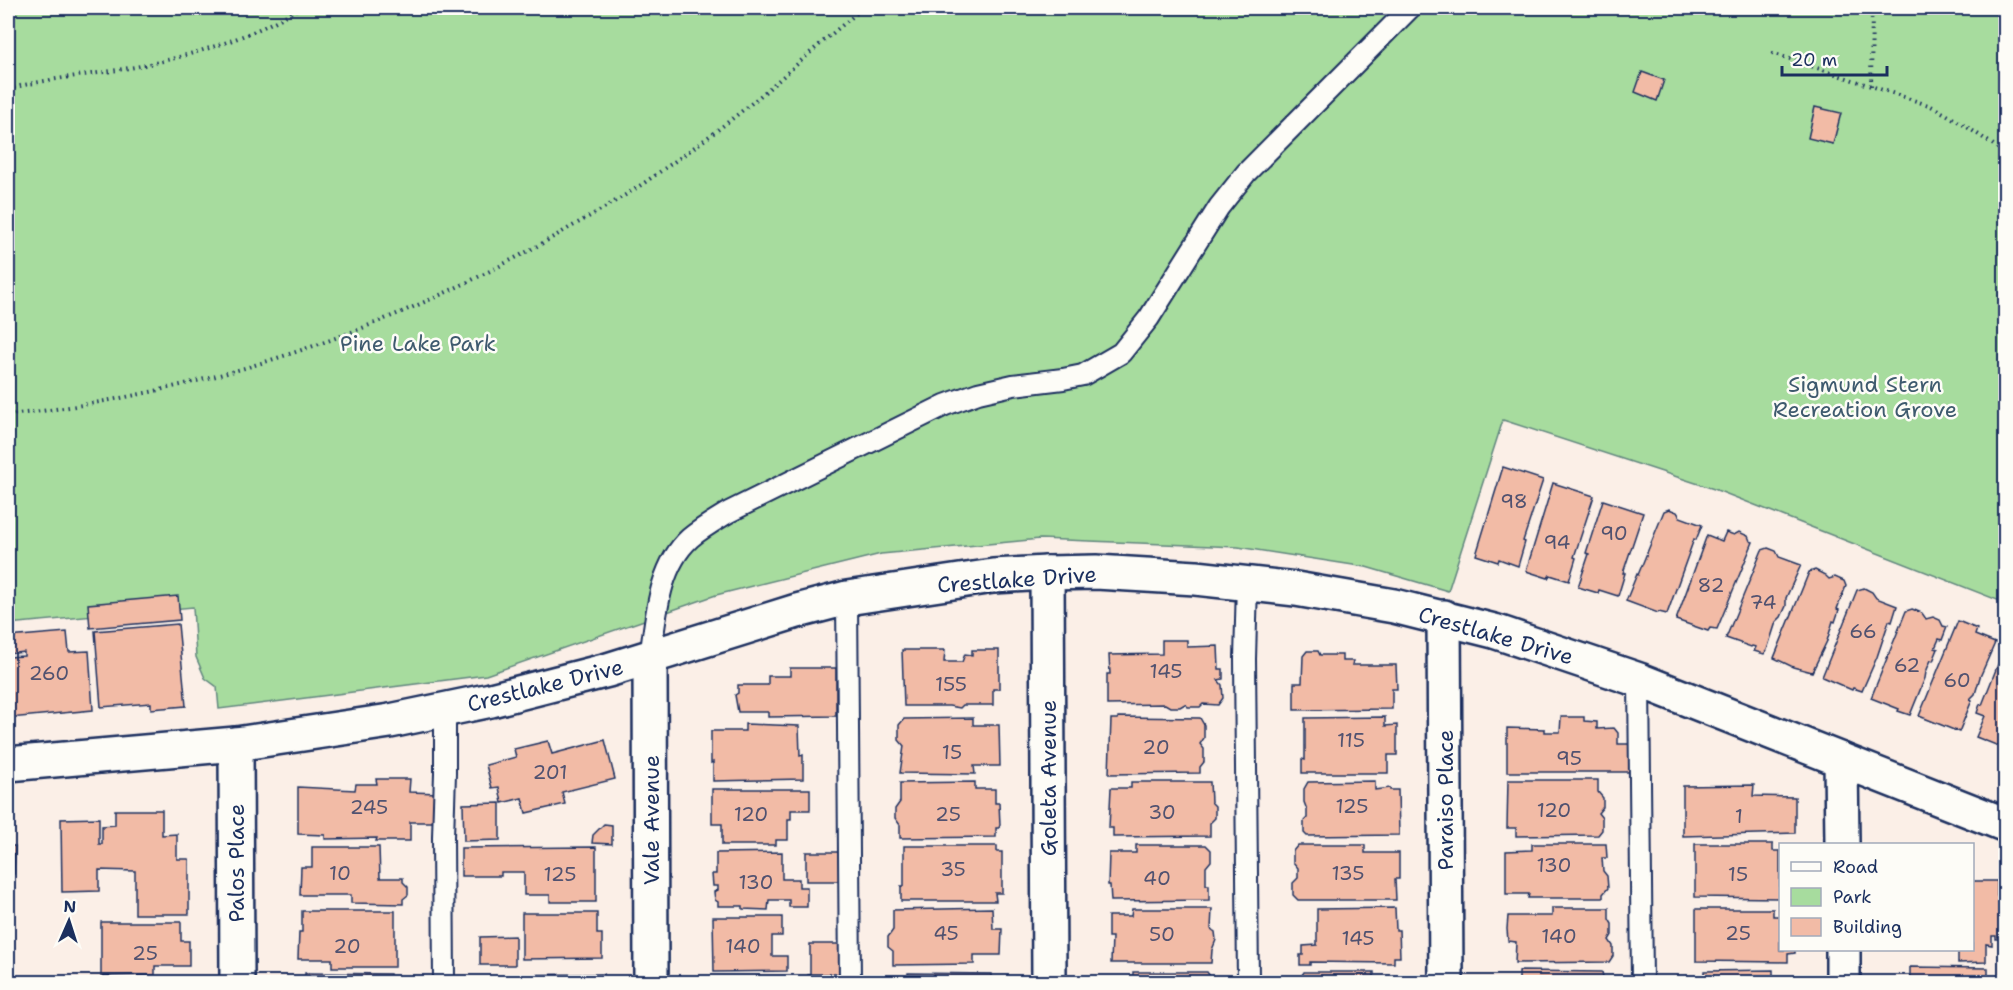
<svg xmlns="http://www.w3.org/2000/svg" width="2013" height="990" viewBox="0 0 2013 990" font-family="'Shantell Sans',sans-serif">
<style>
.green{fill:#a7dc9e;stroke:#61867e;stroke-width:1.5}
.building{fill:#f2bba6;stroke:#1b2f5e;stroke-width:1.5}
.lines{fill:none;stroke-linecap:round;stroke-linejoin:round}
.service-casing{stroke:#1b2f5e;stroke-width:24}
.minor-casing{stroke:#1b2f5e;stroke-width:38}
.path{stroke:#1b2f5e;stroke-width:4;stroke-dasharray:1.5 4.5;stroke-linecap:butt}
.service{stroke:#fdfcf7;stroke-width:20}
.minor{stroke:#fdfcf7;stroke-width:33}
.labels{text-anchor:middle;stroke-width:5;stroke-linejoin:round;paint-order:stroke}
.number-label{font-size:20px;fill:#515270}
.park-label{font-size:22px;fill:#3e5a6e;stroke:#fdfcf7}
.street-label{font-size:22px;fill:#1b2f5e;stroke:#fdfcf7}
</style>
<rect width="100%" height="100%" fill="#fbefe7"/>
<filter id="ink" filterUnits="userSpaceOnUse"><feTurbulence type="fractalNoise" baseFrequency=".0167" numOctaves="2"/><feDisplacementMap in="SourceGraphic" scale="12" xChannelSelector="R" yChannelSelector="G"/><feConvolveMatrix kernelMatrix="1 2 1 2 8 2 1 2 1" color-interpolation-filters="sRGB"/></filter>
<g filter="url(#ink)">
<path class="green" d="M8,8H2005V603L1714,489L1503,420L1448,591L1366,567L1238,547L1040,539L881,554L716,595L486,675L219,709L217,687L205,678L196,657L193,607L8,624Z"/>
<g class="building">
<path d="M1642,72L1664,80L1657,101L1635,92Z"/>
<path d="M1815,107L1841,113L1833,144L1808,138Z"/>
<path d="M1503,467L1543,480L1523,541L1525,542L1518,566L1499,559L1498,562L1476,555Z"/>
<path d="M1553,483L1594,496L1574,557L1576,558L1569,581L1550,575L1548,578L1526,571Z"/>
<path d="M1603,500L1643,513L1623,573H1625L1618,596L1599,590L1598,593L1578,587L1589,554L1586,553Z"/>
<path d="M1669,509L1677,512L1680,517L1702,525L1696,540L1694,539L1667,614L1659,612L1658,613L1626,601L1637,574L1638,575L1664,511Z"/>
<path d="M1726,532L1734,535L1739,532L1748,536L1750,541L1753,542L1717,629L1710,628L1708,631L1676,620L1707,535L1722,541Z"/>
<path d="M1768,548L1776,551L1779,557L1801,565L1786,598V606L1781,617L1776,622L1767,650L1764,654L1754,651L1756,647L1752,646L1751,647L1726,638L1762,550Z"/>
<path d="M1815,570L1825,575L1829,579L1835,577L1844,581L1846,586L1837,609L1839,610L1835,622L1833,621L1827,641L1812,672L1793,667L1774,658L1809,572Z"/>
<path d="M1864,588L1872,592L1876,598L1897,606L1892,622L1889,621L1877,657L1862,691L1853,688L1852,690L1822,677L1857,590Z"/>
<path d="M178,596L180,620L90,628L88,604Z"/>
<path d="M1912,609L1922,613L1926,619L1933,617L1940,620L1943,626L1947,627L1942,640L1939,639L1935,648L1938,649L1933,661L1931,660L1926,672L1925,678L1910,715L1898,711L1899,709L1871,698L1906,611Z"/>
<path d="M1958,621L1977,629L1975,635L1995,643L1980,677L1975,694L1970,699L1972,700L1959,732L1919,716Z"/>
<path d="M178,624L186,706L151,709V703L101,707L95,631Z"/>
<path d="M67,632L69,652L89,651L93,710L10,718L8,657L24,656V652L8,654V637Z"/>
<path d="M1162,640H1187V647L1218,646L1219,669H1223V679L1218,680L1222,685L1223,698L1218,705L1203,704L1200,707H1188L1185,704L1180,707H1170L1165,704L1107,705V674H1110L1109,655L1162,654Z"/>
<path d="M2006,644V749L1976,737L1985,716L1977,713L1980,704L1982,705Z"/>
<path d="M902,650H945L944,662H962L965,654L972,655V650H999V689H993V705H963L960,708L949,706H904Z"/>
<path d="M1307,651H1318L1320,655H1342V661H1353L1352,665H1396L1397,689H1392V709L1294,710V683H1302L1303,656Z"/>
<path d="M790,668H836V716L768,717V712H738L735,695L738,693V685H768V676H790Z"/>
<path d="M1118,717L1200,718L1204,725V738L1200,744L1204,749V762L1200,767V773L1109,774L1111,719H1118Z"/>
<path d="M1385,717V726L1397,725V755H1388V773H1302V759L1305,760V718Z"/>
<path d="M1561,717H1584V721L1597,722V729L1614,728L1618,733V744H1631L1632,772H1507V728L1545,729V732H1560Z"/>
<path d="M973,718V725H999L1000,766H974L975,774L900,773L904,746L899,740V725L904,719Z"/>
<path d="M745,724L799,726L800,756L803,755V779L713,781V762L711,763V731H745Z"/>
<path d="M605,740L615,779L562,792L565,804L526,813L522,798L502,803L499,787L492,788L486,765L516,757L514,749L548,741L552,754Z"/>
<path d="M376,779H410L409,792L439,793V822H410V841H376L377,838L325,839V835L298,834V787L355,790L356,784H377Z"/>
<path d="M1508,780H1598V792L1603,798V807L1598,813L1602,818V830L1598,835L1516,836V828H1507Z"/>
<path d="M1375,781V790L1390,788V790H1398L1399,835L1307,836L1304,833V821L1307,818V810L1304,802V789L1308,782Z"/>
<path d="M975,782V789H995V803H999L1000,825L999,828H996V837L900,838V825L895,818V809L900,802V783Z"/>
<path d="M1131,782H1210L1211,802L1215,806V818L1210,823V836L1113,837V828H1109L1111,788H1131Z"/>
<path d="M1754,785L1753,796L1795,797V833L1683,836V786Z"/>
<path d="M712,789H810V810H791V819H788V840H776V845H722V824H712Z"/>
<path d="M500,803V840L464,841L463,804Z"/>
<path d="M115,810H162V835L177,834V859H189V914H135V871L99,870V891L62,892L61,819L99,818V844H102V826L115,825Z"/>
<path d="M604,824L612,825V844L592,843L593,835Z"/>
<path d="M8,836L9,846H15L14,874L8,881Z"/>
<path d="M1532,844H1606L1607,858H1602L1603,871L1607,876L1608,888L1603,894V898H1528L1529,894H1506V851L1532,850Z"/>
<path d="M1695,844H1773V851H1780V898L1695,897Z"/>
<path d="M1136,845H1206L1211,850V861L1206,867V885H1209V900L1111,901L1110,885H1108L1109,853H1136Z"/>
<path d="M1298,845H1365V853H1399V879H1395L1396,900H1298L1293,895V883L1298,878V868L1293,862V851Z"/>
<path d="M904,846H997V852H1002V893H995L996,901H901V886H904Z"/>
<path d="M312,847H379L380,878H403V882L408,887V895L403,899V904L351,903V895H300L301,867H312Z"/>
<path d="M596,847V902H550V895H524V872H501V876H461V848Z"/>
<path d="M782,852V879H799V887H807V907H789V900H769L768,910L743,909V906H718V902L715,900L714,892L718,890V886H713L712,874H716V853Z"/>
<rect x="806" y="852" width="34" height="29"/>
<path d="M1972,881H1997V896H2006V939H1996V936H1992V945L1986,944V962L1958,963V950H1972Z"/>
<path d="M992,908L993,929H1002L1001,955H974V964L893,965V951L888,947V937L893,930V910Z"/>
<path d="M1395,908L1396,930H1399L1400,957H1394V963L1310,962V965H1300V955H1303V946L1317,945V909Z"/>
<path d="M1552,908H1609V919L1612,924V935L1609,940L1613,946V956L1609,962L1515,963L1516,942L1508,941L1507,929L1508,916H1552Z"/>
<path d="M1132,909H1212L1211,929L1215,932L1216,940L1212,950L1211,963H1111L1112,937H1108V916H1131Z"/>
<path d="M1696,909H1773V916H1780V950H1795V953L1788,954V962L1696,961Z"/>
<path d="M302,911H395V967H332V959H298L299,932H302Z"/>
<path d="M522,913H597V934H602V958L522,959Z"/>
<path d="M713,917H782V936H772V956H787V971L714,972Z"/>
<path d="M101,922H181V941H189V966H155V975L101,976Z"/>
<path d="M515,936V965H480V937Z"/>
<rect x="810" y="944" width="32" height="30"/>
<path d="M1910,967L1988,968V982H1910Z"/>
<path d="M1773,970V978H1796V982H1701V980H1704V971Z"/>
<path d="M1519,971L1602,972L1604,982H1519Z"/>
<path d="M1133,972H1207L1212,979V982H1105V979H1133Z"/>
<path d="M1304,972H1374V980H1399V982H1300V978Z"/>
<path d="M305,973L390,974V982H305Z"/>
<path d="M908,973L991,974V978H999V982H908Z"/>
<path d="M604,974V982H506V975Z"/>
<path d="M808,975L842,976V982H808Z"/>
</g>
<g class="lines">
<g class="service-casing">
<g id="service">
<path d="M1247,583L1245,659L1248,982"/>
<path d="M847,598L850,982"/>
<path d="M650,658C656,618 658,567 690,538C702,528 716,520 729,512L945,405L978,393L1013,385L1063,379L1083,375L1121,353L1149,318L1219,207L1246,173L1410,8"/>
<path d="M1639,680L1642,982"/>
<path d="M444,982L443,837L445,773V711"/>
</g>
</g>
<g class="minor-casing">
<g id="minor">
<path d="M1047,573L1049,982"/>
<path d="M1444,617L1446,982"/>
<path d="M650,658L651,982"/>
<path d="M236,744L237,982"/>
<path d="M1841,760L1842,844"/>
<path d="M8,764L236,744L390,721L491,700L608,670L797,611L847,598L993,576L1047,573L1096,572L1196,578L1296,589L1394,606L1494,631L1639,680L2006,825"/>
<path d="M1843,950V982"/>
</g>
</g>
<g class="path">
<path d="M1772,53L1931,106C1958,120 1981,136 2006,154"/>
<path d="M1871,86L1872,8"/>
<path d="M8,89C49,78 92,75 135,67C191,56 250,38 299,8"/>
<path d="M8,415C205,394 398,328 569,228C594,214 620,199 644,183C681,157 718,131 753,102C790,71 826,38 863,8"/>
</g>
<use href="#service" class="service"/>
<use href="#minor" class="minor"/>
</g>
</g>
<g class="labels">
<g class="number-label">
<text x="1514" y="508">98</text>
<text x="1614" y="540">90</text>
<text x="1557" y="549">94</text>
<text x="1711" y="592">82</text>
<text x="1763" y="609">74</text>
<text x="1863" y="638">66</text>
<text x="1907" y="672">62</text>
<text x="1166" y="678">145</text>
<text x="49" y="680">260</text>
<text x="1957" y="687">60</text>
<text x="951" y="691">155</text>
<text x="1351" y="747">115</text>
<text x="1156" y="754">20</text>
<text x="952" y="759">15</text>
<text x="1569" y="765">95</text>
<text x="550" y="779">201</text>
<text x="1352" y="813">125</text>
<text x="369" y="814">245</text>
<text x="1554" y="817">120</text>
<text x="1162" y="819">30</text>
<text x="751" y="821">120</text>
<text x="948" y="821">25</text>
<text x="1739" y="823">1</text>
<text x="1554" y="872">130</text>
<text x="953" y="876">35</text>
<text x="340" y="880">10</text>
<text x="1348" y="880">135</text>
<text x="560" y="881">125</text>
<text x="1738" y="881">15</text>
<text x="1157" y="885">40</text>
<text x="756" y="889">130</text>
<text x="946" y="940">45</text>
<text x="1738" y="940">25</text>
<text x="1162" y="941">50</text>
<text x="1559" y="943">140</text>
<text x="1358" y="945">145</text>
<text x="347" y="953">20</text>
<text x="743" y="953">140</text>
<text x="145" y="960">25</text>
</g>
<g class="park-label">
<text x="418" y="351">Pine Lake Park</text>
<text x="1865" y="392">Sigmund Stern<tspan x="1865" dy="25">Recreation Grove</tspan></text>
</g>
<g class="street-label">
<text transform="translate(1017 579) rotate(-4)" y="8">Crestlake Drive</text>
<text transform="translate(1496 635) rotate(16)" y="8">Crestlake Drive</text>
<text transform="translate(545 685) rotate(-14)" y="8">Crestlake Drive</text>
<text transform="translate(1048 778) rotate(-90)" y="8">Goleta Avenue</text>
<text transform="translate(1445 800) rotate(-90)" y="8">Paraiso Place</text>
<text transform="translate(651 820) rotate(-90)" y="8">Vale Avenue</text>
<text transform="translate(236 863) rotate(-90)" y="8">Palos Place</text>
</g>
</g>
<rect width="2013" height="990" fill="none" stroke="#fdfcf7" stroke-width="30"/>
<rect x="15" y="15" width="1983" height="960" fill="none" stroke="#1b2f5e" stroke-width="2" filter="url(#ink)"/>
<rect x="1779" y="843" width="195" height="108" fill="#fdfcf7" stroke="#a3aaba" stroke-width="1.5"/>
<rect x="1791" y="862" width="30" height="9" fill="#fdfcf7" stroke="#a3aaba" stroke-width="1.5"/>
<text x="1833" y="873" font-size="18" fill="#1b2f5e">Road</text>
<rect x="1791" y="888" width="30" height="18" fill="#a7dc9e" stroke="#a3aaba" stroke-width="1.5"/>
<text x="1833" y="903" font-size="18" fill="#1b2f5e">Park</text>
<rect x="1791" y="918" width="30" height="18" fill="#f2bba6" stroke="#a3aaba" stroke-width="1.5"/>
<text x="1833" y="933" font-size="18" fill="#1b2f5e">Building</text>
<g transform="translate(69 921) rotate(3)" stroke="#fdfcf7" stroke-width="4.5" paint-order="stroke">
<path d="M0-4.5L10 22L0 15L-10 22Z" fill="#1b2f5e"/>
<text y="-9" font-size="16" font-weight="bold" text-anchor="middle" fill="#1b2f5e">N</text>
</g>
<path d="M1782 66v9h105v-9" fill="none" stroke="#1b2f5e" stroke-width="3"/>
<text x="1791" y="66" font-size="18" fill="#1b2f5e" stroke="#fdfcf7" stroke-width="4.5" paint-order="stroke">20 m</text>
</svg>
